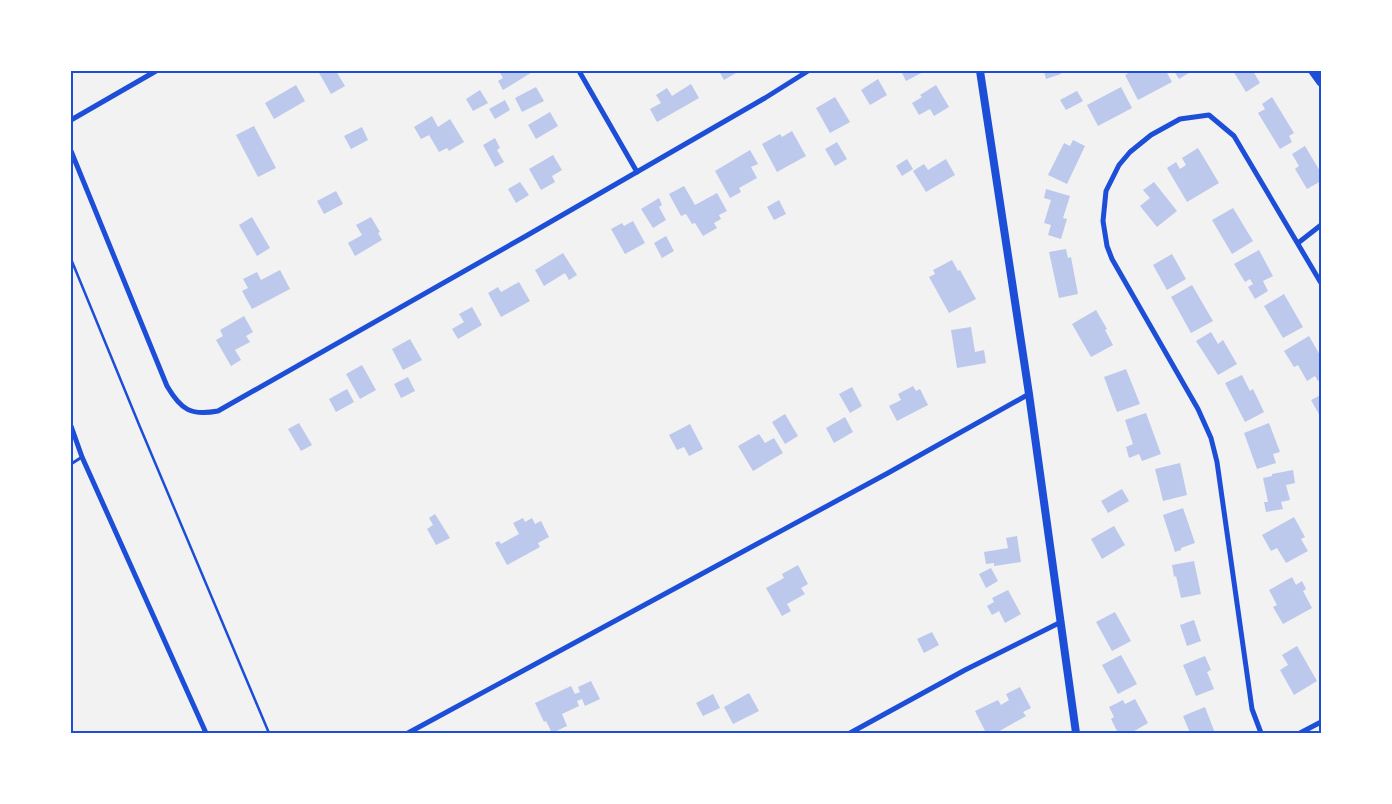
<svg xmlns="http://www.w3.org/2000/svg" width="1392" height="804" viewBox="0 0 1392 804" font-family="'DejaVu Sans',sans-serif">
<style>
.building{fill:#bdc9ec}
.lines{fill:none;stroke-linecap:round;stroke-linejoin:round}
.path{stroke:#1d4ed8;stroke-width:2.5}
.service{stroke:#1d4ed8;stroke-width:3}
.minor{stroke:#1d4ed8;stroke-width:5}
.tertiary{stroke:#1d4ed8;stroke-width:8}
.secondary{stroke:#1d4ed8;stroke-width:9}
.neatline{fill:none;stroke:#1d4ed8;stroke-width:2}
</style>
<rect width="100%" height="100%" fill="#f2f2f2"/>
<g class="building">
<path d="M318,71H336L345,86L331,94Z"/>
<path d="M499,71H534L503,90L498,81L503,78Z"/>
<path d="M719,71H735L736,73L724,80Z"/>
<path d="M901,71H925L906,81Z"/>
<path d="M1044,71H1060L1061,74L1046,79Z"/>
<path d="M1132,71H1166L1172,82L1138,100L1125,75Z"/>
<path d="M1174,71H1192L1179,79Z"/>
<path d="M1233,71H1253L1260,83L1246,92Z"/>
<path d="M878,79L887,95L870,105L861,90Z"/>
<path d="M691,84L699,98L657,122L650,109L661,103L656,95L667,88L672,96Z"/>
<path d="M296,85L305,101L274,119L265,103Z"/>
<path d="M936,85L949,107L934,116L930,109L919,115L912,103L922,97L920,95Z"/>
<path d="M536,87L544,101L522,112L515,98Z"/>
<path d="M1121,87L1132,108L1098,126L1087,105Z"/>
<path d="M480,90L488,103L473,111L466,99Z"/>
<path d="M1077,91L1083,101L1066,110L1060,100Z"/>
<path d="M835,97L850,122L830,133L816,108Z"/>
<path d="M1272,97L1294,133L1289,136L1292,142L1280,149L1258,113L1265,109L1262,104Z"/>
<path d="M505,100L510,110L495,119L489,109Z"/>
<path d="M550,112L558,126L536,139L528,125Z"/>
<path d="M432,116L438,127L450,119L464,142L449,151L447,148L439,152L429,135L421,139L414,127Z"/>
<path d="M254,126L276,168L258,177L236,135Z"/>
<path d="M362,127L368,140L351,149L344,136Z"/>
<path d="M792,131L806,156L777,172L762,144L780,134L782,137Z"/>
<path d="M495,138L500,148L497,150L504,162L495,167L483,145Z"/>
<path d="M1073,140L1085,146L1067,184L1048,175L1064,143L1070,146Z"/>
<path d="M837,142L847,159L835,166L825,149Z"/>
<path d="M1305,146L1321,173V181L1307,189L1295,169L1299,166L1292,154Z"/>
<path d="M1198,148L1219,183L1187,202L1167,168L1176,162L1180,169L1186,165L1182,158Z"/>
<path d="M750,150L758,164L751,167L757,178L739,188L741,192L730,198L715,171Z"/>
<path d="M553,155L562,170L552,176L555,182L541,190L529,169Z"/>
<path d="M907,159L913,169L902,176L896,166Z"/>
<path d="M946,159L955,175L926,192L913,171L924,164L928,170Z"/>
<path d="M520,182L529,195L516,203L508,189Z"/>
<path d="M1154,182L1177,211L1157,227L1140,206L1150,198L1143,190Z"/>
<path d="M684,186L695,205L717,193L727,211L719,215L721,219L714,223L717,228L703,236L695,223L692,224L686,214L681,216L669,194Z"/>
<path d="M1046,189L1070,196L1063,218L1067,219L1061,239L1048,235L1051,225L1044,223L1051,200L1044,198Z"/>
<path d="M336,191L343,204L324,214L317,201Z"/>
<path d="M659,198L662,205L659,207L666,220L653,228L641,209Z"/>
<path d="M779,200L786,214L774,220L767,207Z"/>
<path d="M1233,208L1253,241L1232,254L1212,220Z"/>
<path d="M252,217L270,248L257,256L239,225Z"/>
<path d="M371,217L380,232L378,233L382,240L355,256L348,243L362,235L356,225Z"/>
<path d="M633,221L645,243L625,254L611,229L622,223L624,226Z"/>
<path d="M666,236L674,251L662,258L654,243Z"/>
<path d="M1066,249L1068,258L1071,257L1078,294L1059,298L1049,252Z"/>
<path d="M1259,250L1273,276L1263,281L1268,291L1255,299L1248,287L1253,284L1250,279L1245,282L1234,264Z"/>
<path d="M563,253L577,275L569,280L565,273L544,286L535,270Z"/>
<path d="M1172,254L1186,279L1167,290L1153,265Z"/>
<path d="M952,260L958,271L960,270L976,299L949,313L929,277L935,274L933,270Z"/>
<path d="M280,270L290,289L252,309L242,291L248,288L243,279L257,272L261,280Z"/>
<path d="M519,282L530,301L501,317L488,293L498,287L501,292Z"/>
<path d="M1192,285L1213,321L1191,333L1171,297Z"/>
<path d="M1284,294L1303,327L1283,338L1264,306Z"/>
<path d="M472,307L482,325L458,339L452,329L464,322L459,314Z"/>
<path d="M1096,310L1107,329L1105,330L1113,345L1091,357L1072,324Z"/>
<path d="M244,316L253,332L246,336L250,342L235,350L241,360L231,366L216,340L223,336L220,330Z"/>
<path d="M971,327L975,352L984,350L986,363L957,368L951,330Z"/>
<path d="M1211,332L1218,344L1223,340L1237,364L1218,375L1196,341Z"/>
<path d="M1309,336L1321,357V379L1318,381L1315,376L1307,381L1298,365L1294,367L1284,351Z"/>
<path d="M410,339L422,360L403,370L392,349Z"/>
<path d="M362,365L376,390L360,399L346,374Z"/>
<path d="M1126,369L1140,404L1117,412L1104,377Z"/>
<path d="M1242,375L1250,391L1253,389L1264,412L1245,422L1225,383Z"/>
<path d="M408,377L415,391L401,398L394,384Z"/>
<path d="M913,386L916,391L920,389L928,405L897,421L889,406L901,400L898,394Z"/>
<path d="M852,387L862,406L850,413L839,394Z"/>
<path d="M347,389L354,402L336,412L329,399Z"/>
<path d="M1321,395V418L1311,400Z"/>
<path d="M1146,413L1161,454L1142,461L1139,454L1129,458L1126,447L1133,444L1125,420Z"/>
<path d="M785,414L798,436L785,444L772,422Z"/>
<path d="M845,417L853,432L834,443L826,428Z"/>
<path d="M299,423L312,445L301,451L288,429Z"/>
<path d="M1269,423L1280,452L1273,454L1276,463L1257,469L1244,433Z"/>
<path d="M690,424L703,449L689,456L684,447L677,450L669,435Z"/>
<path d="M759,434L765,443L774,438L783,453L753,471L738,446Z"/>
<path d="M1180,463L1187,495L1163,501L1155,469Z"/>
<path d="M1293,470L1295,483L1286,485L1290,500L1281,502L1283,509L1266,512L1264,502H1268L1263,478L1272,476V474Z"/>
<path d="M1122,489L1129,501L1108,513L1101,501Z"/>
<path d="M1183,508L1195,543L1181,548V550L1175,552L1163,515Z"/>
<path d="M435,514L450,538L436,545L427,529L433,525L429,518Z"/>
<path d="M1294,517L1305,537L1301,539L1308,551L1286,563L1277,548L1271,551L1262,535Z"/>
<path d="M523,518L525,522L532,518L535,524L541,521L549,537L538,543L540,547L507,565L495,543L499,541L501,544L519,534L513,523Z"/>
<path d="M1114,526L1125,545L1102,559L1091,539Z"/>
<path d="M1017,536L1021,562L994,566V563L986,564L984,552L1008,548L1006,538Z"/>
<path d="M1194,561L1201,594L1181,598L1176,576L1174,577L1172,565Z"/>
<path d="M798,565L808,584L801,588L805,594L787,604L791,611L782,616L766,588L784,578L782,574Z"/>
<path d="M991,568L998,581L986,588L979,574Z"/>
<path d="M1292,577L1296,585L1302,581L1306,589L1303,591L1312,608L1283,624L1273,607L1277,605L1269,590Z"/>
<path d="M1008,590L1021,614L1005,623L999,611L992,615L987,606L994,602L992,598Z"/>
<path d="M1115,612L1131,641L1112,651L1096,622Z"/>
<path d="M1194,620L1201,641L1187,646L1180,625Z"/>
<path d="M932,632L939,645L924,653L917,639Z"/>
<path d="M1297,646L1317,681L1294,695L1280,670L1288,665L1282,655Z"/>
<path d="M1121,655L1137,684L1118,694L1102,665Z"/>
<path d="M1205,656L1211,670L1207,672L1214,689L1196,696L1183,665Z"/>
<path d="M591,681L600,699L585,706L582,699L577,701L579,706L562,714L567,726L552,733L546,721L544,722L535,703L571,686L575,694L580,692L578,687Z"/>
<path d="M1020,687L1031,708L1023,712L1026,716L996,733H986L975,711L998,700L1001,705L1009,700L1006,694Z"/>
<path d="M749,693L759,711L733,724L724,707Z"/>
<path d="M713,694L720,708L703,716L696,703Z"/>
<path d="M1135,699L1148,723L1131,733H1118L1111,719L1114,717L1109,707L1123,700L1125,704Z"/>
<path d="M1205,707L1215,733H1190L1183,716Z"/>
</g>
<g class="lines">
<path class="path" d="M71,259L140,427L269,733"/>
<path class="service" d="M71,464L82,457"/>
<g class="minor">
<path d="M579,71L637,172"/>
<path d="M71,120L156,71"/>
<path d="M71,151L167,386C181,410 191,416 218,411L526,236L765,98L808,71"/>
<path d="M1298,243L1321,225"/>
<path d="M71,426L82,457L206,733"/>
<path d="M408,733L888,473L1029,394"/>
<path d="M850,733L965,670L1061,622"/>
<path d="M1261,733L1252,709L1217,462L1211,438L1198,409L1112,259L1107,246L1103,221L1106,191L1119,165L1130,152L1151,135L1180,119L1209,115L1234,136L1321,283"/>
<path d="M1300,733L1321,722"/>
</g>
<path class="tertiary" d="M980,71L1029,394L1076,733"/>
<path class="secondary" d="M1313,71L1321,82"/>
</g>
<rect width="1392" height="804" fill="none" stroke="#ffffff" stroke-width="145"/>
<rect x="72" y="72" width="1248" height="660" class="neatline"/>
</svg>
